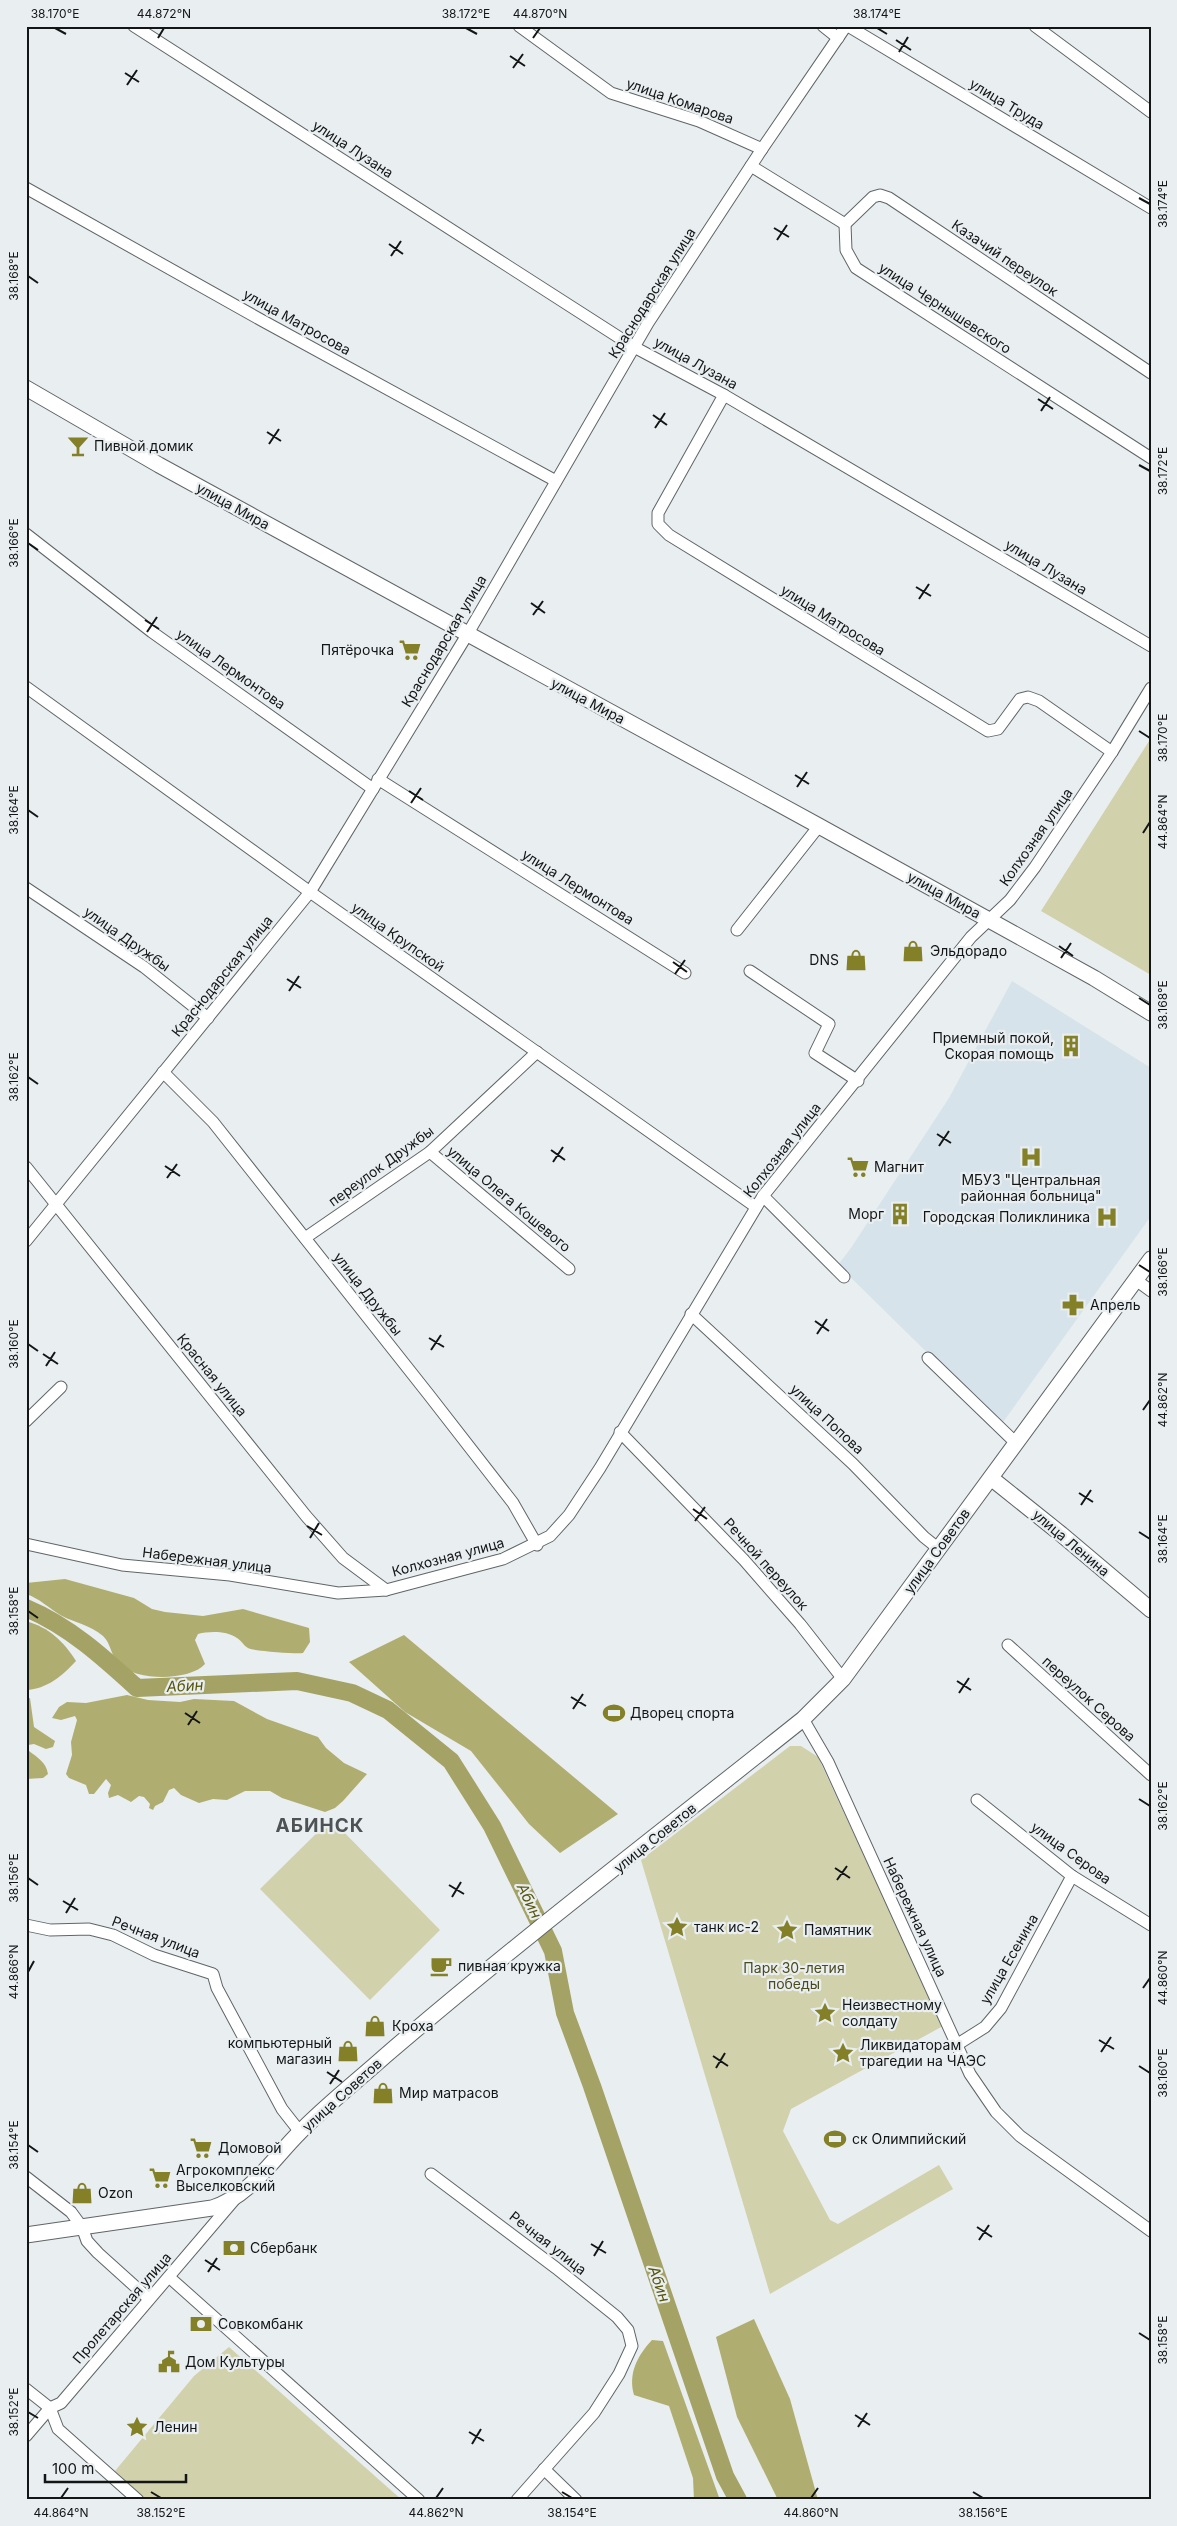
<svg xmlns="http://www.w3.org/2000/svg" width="1177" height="2526" viewBox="0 0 1177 2526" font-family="Inter,sans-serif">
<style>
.built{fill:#d6e3ea}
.green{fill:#d1d1ab}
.forest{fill:#afae70}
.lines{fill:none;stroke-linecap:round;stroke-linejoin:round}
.river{stroke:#a4a365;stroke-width:18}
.street-casing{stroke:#606567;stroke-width:13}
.secondary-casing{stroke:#606567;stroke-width:17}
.street{stroke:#fff;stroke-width:11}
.secondary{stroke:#fff;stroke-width:15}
.ticks{fill:none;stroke:#131516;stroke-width:2}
.labels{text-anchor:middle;stroke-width:4.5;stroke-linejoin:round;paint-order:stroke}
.street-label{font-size:14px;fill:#131516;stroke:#e9eef1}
.poi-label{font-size:14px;fill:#131516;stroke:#e9eef1;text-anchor:start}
.park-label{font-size:14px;fill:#4c4b1b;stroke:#e9eef1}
.water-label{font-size:15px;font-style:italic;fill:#575509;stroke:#e9eef1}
.district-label{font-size:19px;font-weight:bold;letter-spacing:1px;fill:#4e5255;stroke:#e9eef1}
.neatline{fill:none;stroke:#131516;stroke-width:2}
.ticks-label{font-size:12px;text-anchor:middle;fill:#131516}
</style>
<rect width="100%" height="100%" fill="#e9eef1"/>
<path class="built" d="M1012,981L1151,1068V1216L1001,1425L838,1265L851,1248L949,1098Z"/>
<g class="green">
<path d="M1151,738V975L1041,911Z"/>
<path d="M790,1746H801L818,1757L943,2026L791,2109L783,2131L830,2220L838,2224L939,2165L953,2189L770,2294L641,1860Z"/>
<path d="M331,1819L440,1930L370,2000L260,1889Z"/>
<path d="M229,2347L402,2500H147L115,2471L194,2376Z"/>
</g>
<g class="forest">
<path d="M65,1579L134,1598L152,1609L165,1612L203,1616L243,1609L309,1628L310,1642L303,1653C297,1654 252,1651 248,1648C244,1646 241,1640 237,1638C227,1631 210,1631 198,1634L195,1640L205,1664C190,1681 137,1681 120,1665C111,1657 111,1643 103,1636C90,1625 76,1623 62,1616C50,1609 39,1598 26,1594V1583Z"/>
<path d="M26,1621C50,1628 63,1641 76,1661C62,1676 47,1689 26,1690Z"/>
<path d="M404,1635L618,1814L560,1853L529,1824L471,1751L405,1712L349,1662Z"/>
<path d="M127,1695L148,1700L180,1702L194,1699L234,1701L267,1719L318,1737L326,1748L344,1763L367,1774L343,1801L335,1808L325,1812L282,1798L270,1791H245L227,1800L213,1799L199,1803L181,1795L174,1788L169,1790L163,1802L155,1806L153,1810L149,1808L150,1804L144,1797L139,1796L131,1802L118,1795L109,1798L108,1793L111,1785L106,1779L94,1794H89L86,1785L69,1778L66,1774L72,1755L71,1742L77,1720L75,1716L61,1720L52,1718L59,1707L67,1702L86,1703Z"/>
<path d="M30,1698L34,1727L55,1741L53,1747L46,1749L34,1744L28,1745L29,1751C38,1758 46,1762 48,1774L43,1778L26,1779V1699Z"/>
<path d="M754,2319L790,2399L818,2500H778L737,2417L716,2337Z"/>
<path d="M652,2340L663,2341L720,2500H694L693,2478L669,2406L634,2395C628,2374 637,2356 652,2340Z"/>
</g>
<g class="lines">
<path class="river" d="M26,1608C69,1626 103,1657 137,1688L297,1681L352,1693L388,1710L451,1761L492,1826L553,1951L565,2013L592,2086L725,2476L738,2500"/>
<g class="street-casing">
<g id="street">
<path d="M134,26L634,347L724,395L1151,646"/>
<path d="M519,26L611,93L699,121L762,149"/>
<path d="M823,26L838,38"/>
<path d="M848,26L1151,208"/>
<path d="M1035,26L1151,112"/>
<path d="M751,166L845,224"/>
<path d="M26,188L263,321L556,481"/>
<path d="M845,224L846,250L856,268L1151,458"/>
<path d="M845,224L873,197L880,195L889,198L1151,373"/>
<path d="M724,395L658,513V524L669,535L988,731L998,729L1020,699L1028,697L1039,701L1112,752"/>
<path d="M26,534L152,632L373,789"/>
<path d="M26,687L310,892L756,1207"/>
<path d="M378,779L685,973"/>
<path d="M26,888L144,967L208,1018"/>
<path d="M737,930L819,826"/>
<path d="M750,971L829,1024L815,1053L858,1081"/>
<path d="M163,1072L213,1122L429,1395L513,1503L537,1545"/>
<path d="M430,1152L569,1269"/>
<path d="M26,1167L306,1516L343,1558L386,1590"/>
<path d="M763,1196L844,1277"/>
<path d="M305,1238L430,1152L537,1052"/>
<path d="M26,1241L310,892L467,635L648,323L762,149L846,26"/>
<path d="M1136,1280L1151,1291"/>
<path d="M691,1314L853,1464L924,1537L939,1549"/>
<path d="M928,1358L1016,1443"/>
<path d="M26,1421L61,1387"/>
<path d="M620,1432L744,1560L800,1624L843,1679"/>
<path d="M26,1544L122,1565L230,1575L338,1593L386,1590L503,1559L550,1536L569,1515L600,1468L763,1196L971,937L1010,900L1035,867L1112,752L1151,688"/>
<path d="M1008,1645L1151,1775"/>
<path d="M803,1719L828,1762L970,2074L996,2112L1020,2136L1151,2231"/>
<path d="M977,1800L1072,1876L1151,1925"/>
<path d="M26,1925L50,1930L89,1929L113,1935L154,1955L213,1974L217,1988L282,2109L300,2132"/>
<path d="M958,2044L985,2027L1001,2008L1072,1876"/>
<path d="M431,2174L556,2268L617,2317L628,2330L632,2346L619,2374L594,2413L517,2500"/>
<path d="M26,2177L71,2212L82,2227L87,2241L98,2253L149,2299"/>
<path d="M169,2277L419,2500"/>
<path d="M26,2389L50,2408L58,2429L138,2500"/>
<path d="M26,2436L50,2408L61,2403L235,2199"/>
<path d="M544,2469L576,2500"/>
</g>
</g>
<g class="secondary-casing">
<g id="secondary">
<path d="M26,388L159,465L819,826L1094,978L1151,1013"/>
<path d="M991,1478L1061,1534L1151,1610"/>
<path d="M26,2235L212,2208C250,2196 272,2160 299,2133C325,2106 357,2081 385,2056C521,1939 664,1830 803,1719L843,1679L1151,1259"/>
</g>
</g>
<use href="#street" class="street"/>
<use href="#secondary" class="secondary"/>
</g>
<path class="ticks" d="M55,28L66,34M466,28L477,34M877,28L887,34M158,38L164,28M533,38L540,28M896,40L911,50M899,52L908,37M510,56L525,66M513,68L523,54M125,73L139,82M127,85L137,70M1139,198L1150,204M774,228L789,237M777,240L787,225M389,244L403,254M391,256L401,241M28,276L38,283M1038,399L1053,409M1041,411L1050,397M653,415L667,425M655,428L665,413M267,432L281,441M269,444L279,429M1139,465L1150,471M28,543L38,550M916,587L931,596M919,599L929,584M531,603L545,613M533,615L543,601M145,620L159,629M147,632L157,617M1139,731L1150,738M795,775L809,784M797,787L807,772M409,791L423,800M411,803L421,788M28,810L38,817M1143,833L1150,822M1059,946L1073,956M1061,958L1071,943M673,962L687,972M675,974L685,960M287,979L301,988M289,991L299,976M1139,998L1150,1005M28,1077L38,1084M937,1134L951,1143M939,1146L949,1131M551,1150L565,1160M553,1162L563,1147M165,1166L180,1176M167,1178L177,1164M1139,1265L1150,1272M815,1321L829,1331M817,1334L827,1319M429,1338L444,1347M28,1344L38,1351M431,1350L441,1335M43,1354L58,1364M46,1366L55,1352M1143,1410L1150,1400M1079,1493L1093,1502M1081,1505L1091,1490M693,1509L707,1519M695,1521L705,1507M307,1526L322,1535M1139,1532L1150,1539M310,1538L319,1523M28,1611L38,1618M957,1681L971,1690M959,1693L969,1678M571,1697L586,1706M573,1709L583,1694M185,1713L200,1723M188,1725L197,1711M1139,1799L1150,1806M835,1868L850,1878M28,1878L38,1885M837,1880L847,1866M449,1885L464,1894M452,1897L461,1882M63,1901L78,1910M66,1913L75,1898M28,1972L34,1961M1143,1988L1150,1978M1099,2040L1114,2049M1101,2052L1111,2037M713,2056L728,2066M1139,2066L1150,2073M716,2068L725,2053M327,2072L342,2082M330,2084L339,2070M28,2145L38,2152M977,2227L992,2237M979,2240L989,2225M591,2244L606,2253M594,2256L603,2241M205,2260L220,2270M208,2272L217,2258M1139,2333L1150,2340M28,2412L38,2418M855,2415L870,2425M858,2427L867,2413M469,2432L484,2441M472,2444L481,2429M151,2492L161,2498M562,2492L572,2498M973,2492L983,2498M61,2498L68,2488M436,2498L443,2488M811,2498L818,2488"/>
<defs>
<g id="bar-bare" transform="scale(1.725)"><path d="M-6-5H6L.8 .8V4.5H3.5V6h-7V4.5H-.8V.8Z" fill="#838028" stroke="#e9eef1" stroke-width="2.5" paint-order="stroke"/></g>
<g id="supermarket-bare" transform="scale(1.725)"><path d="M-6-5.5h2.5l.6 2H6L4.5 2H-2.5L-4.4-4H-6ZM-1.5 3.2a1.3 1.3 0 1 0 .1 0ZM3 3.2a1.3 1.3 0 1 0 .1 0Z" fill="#838028" stroke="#e9eef1" stroke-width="2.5" paint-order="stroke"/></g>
<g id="shop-bare" transform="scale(1.725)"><path d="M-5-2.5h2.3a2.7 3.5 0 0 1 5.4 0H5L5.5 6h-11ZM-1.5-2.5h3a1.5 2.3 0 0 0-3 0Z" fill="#838028" stroke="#e9eef1" stroke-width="2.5" paint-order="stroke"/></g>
<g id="building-bare" transform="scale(1.725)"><path d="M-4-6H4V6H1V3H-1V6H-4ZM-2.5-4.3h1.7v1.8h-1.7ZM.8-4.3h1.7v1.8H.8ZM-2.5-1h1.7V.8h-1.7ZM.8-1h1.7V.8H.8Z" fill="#838028" stroke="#e9eef1" stroke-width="2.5" paint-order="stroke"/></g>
<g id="hospital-bare" transform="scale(1.725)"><path d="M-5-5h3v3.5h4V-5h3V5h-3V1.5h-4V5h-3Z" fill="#838028" stroke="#e9eef1" stroke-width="2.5" paint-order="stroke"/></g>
<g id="pharmacy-bare" transform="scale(1.725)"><path d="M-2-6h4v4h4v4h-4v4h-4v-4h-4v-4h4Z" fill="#838028" stroke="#e9eef1" stroke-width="2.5" paint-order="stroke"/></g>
<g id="stadium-bare" transform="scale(1.725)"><path d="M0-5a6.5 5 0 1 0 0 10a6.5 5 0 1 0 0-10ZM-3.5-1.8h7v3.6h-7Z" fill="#838028" stroke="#e9eef1" stroke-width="2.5" paint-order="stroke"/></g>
<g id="sight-bare" transform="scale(1.725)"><path d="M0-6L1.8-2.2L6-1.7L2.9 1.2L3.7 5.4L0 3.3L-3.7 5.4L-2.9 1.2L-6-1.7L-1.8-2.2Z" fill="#838028" stroke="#e9eef1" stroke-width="2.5" paint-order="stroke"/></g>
<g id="cafe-bare" transform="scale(1.725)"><path d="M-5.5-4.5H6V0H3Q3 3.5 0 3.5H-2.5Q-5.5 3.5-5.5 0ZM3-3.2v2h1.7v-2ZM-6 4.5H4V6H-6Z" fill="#838028" stroke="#e9eef1" stroke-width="2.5" paint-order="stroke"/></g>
<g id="bank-bare" transform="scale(1.725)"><path d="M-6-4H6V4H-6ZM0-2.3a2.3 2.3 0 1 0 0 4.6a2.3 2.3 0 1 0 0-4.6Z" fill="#838028" stroke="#e9eef1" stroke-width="2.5" paint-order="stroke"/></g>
<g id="civic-bare" transform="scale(1.725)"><path d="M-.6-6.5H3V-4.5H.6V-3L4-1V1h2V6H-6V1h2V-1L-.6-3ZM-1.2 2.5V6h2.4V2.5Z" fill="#838028" stroke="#e9eef1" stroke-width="2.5" paint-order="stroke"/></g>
</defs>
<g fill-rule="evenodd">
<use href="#bar-bare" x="78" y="446"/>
<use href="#supermarket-bare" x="410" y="650"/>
<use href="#shop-bare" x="913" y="951"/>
<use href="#shop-bare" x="856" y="960"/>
<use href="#building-bare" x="1071" y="1046"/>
<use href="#hospital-bare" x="1031" y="1157"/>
<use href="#supermarket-bare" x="858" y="1167"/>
<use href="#building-bare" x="900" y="1214"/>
<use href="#hospital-bare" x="1107" y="1217"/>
<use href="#pharmacy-bare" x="1073" y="1305"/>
<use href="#stadium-bare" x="614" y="1713"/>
<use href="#sight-bare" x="677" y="1927"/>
<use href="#sight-bare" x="787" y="1930"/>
<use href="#cafe-bare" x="441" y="1966"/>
<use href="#sight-bare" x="825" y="2013"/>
<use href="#shop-bare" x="375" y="2026"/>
<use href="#shop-bare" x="348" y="2051"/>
<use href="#sight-bare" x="843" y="2053"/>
<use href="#shop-bare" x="383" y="2093"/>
<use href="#stadium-bare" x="835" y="2139"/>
<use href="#supermarket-bare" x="201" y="2148"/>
<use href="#supermarket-bare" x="160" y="2178"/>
<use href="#shop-bare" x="82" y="2193"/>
<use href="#bank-bare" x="234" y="2248"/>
<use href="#bank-bare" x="201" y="2324"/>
<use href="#civic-bare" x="169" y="2362"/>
<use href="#sight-bare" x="137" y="2427"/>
</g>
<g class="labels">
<g class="street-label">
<text transform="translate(680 101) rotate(19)" y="5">улица Комарова</text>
<text transform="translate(1007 104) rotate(31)" y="5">улица Труда</text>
<text transform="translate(353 149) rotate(33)" y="5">улица Лузана</text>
<text transform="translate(1005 258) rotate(34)" y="5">Казачий переулок</text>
<text transform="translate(652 293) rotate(-58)" y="5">Краснодарская улица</text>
<text transform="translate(945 308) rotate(33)" y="5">улица Чернышевского</text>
<text transform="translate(297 322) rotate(29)" y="5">улица Матросова</text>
<text transform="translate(696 363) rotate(29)" y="5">улица Лузана</text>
<text transform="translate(233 506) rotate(29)" y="5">улица Мира</text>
<text transform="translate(1046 567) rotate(31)" y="5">улица Лузана</text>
<text transform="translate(833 620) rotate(32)" y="5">улица Матросова</text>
<text transform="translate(444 641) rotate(-59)" y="5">Краснодарская улица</text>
<text transform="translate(231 669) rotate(35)" y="5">улица Лермонтова</text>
<text transform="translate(588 701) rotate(28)" y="5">улица Мира</text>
<text transform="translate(1036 837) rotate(-55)" y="5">Колхозная улица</text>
<text transform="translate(578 887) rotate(32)" y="5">улица Лермонтова</text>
<text transform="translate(944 895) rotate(29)" y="5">улица Мира</text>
<text transform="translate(398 937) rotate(35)" y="5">улица Крупской</text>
<text transform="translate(127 939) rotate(35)" y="5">улица Дружбы</text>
<text transform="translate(222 976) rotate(-51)" y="5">Краснодарская улица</text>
<text transform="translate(782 1150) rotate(-52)" y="5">Колхозная улица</text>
<text transform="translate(381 1166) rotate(-36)" y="5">переулок Дружбы</text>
<text transform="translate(509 1199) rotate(40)" y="5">улица Олега Кошевого</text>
<text transform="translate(368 1294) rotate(52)" y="5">улица Дружбы</text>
<text transform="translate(212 1375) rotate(51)" y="5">Красная улица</text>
<text transform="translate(827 1419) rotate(43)" y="5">улица Попова</text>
<text transform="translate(1071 1543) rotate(40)" y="5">улица Ленина</text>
<text transform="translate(937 1551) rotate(-54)" y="5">улица Советов</text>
<text transform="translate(448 1557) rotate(-15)" y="5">Колхозная улица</text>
<text transform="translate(207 1560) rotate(7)" y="5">Набережная улица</text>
<text transform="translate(766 1564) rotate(48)" y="5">Речной переулок</text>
<text transform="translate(1089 1699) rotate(42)" y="5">переулок Серова</text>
<text transform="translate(655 1838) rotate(-39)" y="5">улица Советов</text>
<text transform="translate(1071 1853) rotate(36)" y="5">улица Серова</text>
<text transform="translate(915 1917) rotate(65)" y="5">Набережная улица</text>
<text transform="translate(156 1937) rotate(21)" y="5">Речная улица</text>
<text transform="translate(1009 1959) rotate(-60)" y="5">улица Есенина</text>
<text transform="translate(342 2095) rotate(-42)" y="5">улица Советов</text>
<text transform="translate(548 2243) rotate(38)" y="5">Речная улица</text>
<text transform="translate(122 2308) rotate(-49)" y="5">Пролетарская улица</text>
</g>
<g class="poi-label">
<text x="94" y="451">Пивной домик</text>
<text x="394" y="655" text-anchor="end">Пятёрочка</text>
<text x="930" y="956">Эльдорадо</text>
<text x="839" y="965" text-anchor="end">DNS</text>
<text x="1054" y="1043" text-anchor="end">Приемный покой,<tspan x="1054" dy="16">Скорая помощь</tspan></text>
<text x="874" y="1172">Магнит</text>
<text x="1031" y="1185" text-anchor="middle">МБУЗ "Центральная<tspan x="1031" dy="16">районная больница"</tspan></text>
<text x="884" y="1219" text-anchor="end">Морг</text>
<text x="1090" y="1222" text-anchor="end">Городская Поликлиника</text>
<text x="1090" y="1310">Апрель</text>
<text x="630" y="1718">Дворец спорта</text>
<text x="694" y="1932">танк ис-2</text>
<text x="804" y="1935">Памятник</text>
<text x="458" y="1971">пивная кружка</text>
<text x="842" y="2010">Неизвестному<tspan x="842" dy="16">солдату</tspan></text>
<text x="392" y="2031">Кроха</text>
<text x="332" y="2048" text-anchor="end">компьютерный<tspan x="332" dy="16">магазин</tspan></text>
<text x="860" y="2050">Ликвидаторам<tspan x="860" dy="16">трагедии на ЧАЭС</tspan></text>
<text x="399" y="2098">Мир матрасов</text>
<text x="852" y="2144">ск Олимпийский</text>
<text x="218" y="2153">Домовой</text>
<text x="176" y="2175">Агрокомплекс<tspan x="176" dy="16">Выселковский</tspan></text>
<text x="98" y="2198">Ozon</text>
<text x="250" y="2253">Сбербанк</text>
<text x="218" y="2329">Совкомбанк</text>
<text x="185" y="2367">Дом Культуры</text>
<text x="154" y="2432">Ленин</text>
</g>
<g class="park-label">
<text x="794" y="1973">Парк 30-летия<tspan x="794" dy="16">победы</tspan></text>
</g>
<g class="water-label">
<text transform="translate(185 1686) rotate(-3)" y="5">Абин</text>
<text transform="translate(529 1901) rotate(64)" y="5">Абин</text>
<text transform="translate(659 2284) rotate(71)" y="5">Абин</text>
</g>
<g class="district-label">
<text x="320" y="1832">АБИНСК</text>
</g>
</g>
<rect width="1177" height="2526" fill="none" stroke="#e9eef1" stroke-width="55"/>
<path d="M45 2474v8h141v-8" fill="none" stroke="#131516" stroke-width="2.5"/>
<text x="52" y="2474" font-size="15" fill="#131516" stroke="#e9eef1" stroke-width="4" paint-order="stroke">100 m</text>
<rect x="28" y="28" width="1122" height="2470" class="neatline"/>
<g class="ticks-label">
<text x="55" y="18">38.170°E</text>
<text x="164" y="18">44.872°N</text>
<text x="466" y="18">38.172°E</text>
<text x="540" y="18">44.870°N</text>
<text x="877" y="18">38.174°E</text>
<text transform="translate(1163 204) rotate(-90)" y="4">38.174°E</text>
<text transform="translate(14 276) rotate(-90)" y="4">38.168°E</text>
<text transform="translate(1163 471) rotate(-90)" y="4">38.172°E</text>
<text transform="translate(14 543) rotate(-90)" y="4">38.166°E</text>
<text transform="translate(1163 738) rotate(-90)" y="4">38.170°E</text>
<text transform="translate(14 810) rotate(-90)" y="4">38.164°E</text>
<text transform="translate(1163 822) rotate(-90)" y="4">44.864°N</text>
<text transform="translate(1163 1005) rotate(-90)" y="4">38.168°E</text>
<text transform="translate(14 1077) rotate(-90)" y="4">38.162°E</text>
<text transform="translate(1163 1272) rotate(-90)" y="4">38.166°E</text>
<text transform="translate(14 1344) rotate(-90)" y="4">38.160°E</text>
<text transform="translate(1163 1400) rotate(-90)" y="4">44.862°N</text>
<text transform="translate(1163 1539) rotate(-90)" y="4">38.164°E</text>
<text transform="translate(14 1611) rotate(-90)" y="4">38.158°E</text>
<text transform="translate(1163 1806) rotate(-90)" y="4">38.162°E</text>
<text transform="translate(14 1878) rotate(-90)" y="4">38.156°E</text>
<text transform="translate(14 1972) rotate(-90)" y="4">44.866°N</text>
<text transform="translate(1163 1978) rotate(-90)" y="4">44.860°N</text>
<text transform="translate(1163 2073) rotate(-90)" y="4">38.160°E</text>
<text transform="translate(14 2145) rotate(-90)" y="4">38.154°E</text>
<text transform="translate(1163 2340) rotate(-90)" y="4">38.158°E</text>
<text transform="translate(14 2412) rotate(-90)" y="4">38.152°E</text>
<text x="61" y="2517">44.864°N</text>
<text x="161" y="2517">38.152°E</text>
<text x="436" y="2517">44.862°N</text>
<text x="572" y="2517">38.154°E</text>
<text x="811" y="2517">44.860°N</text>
<text x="983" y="2517">38.156°E</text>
</g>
</svg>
